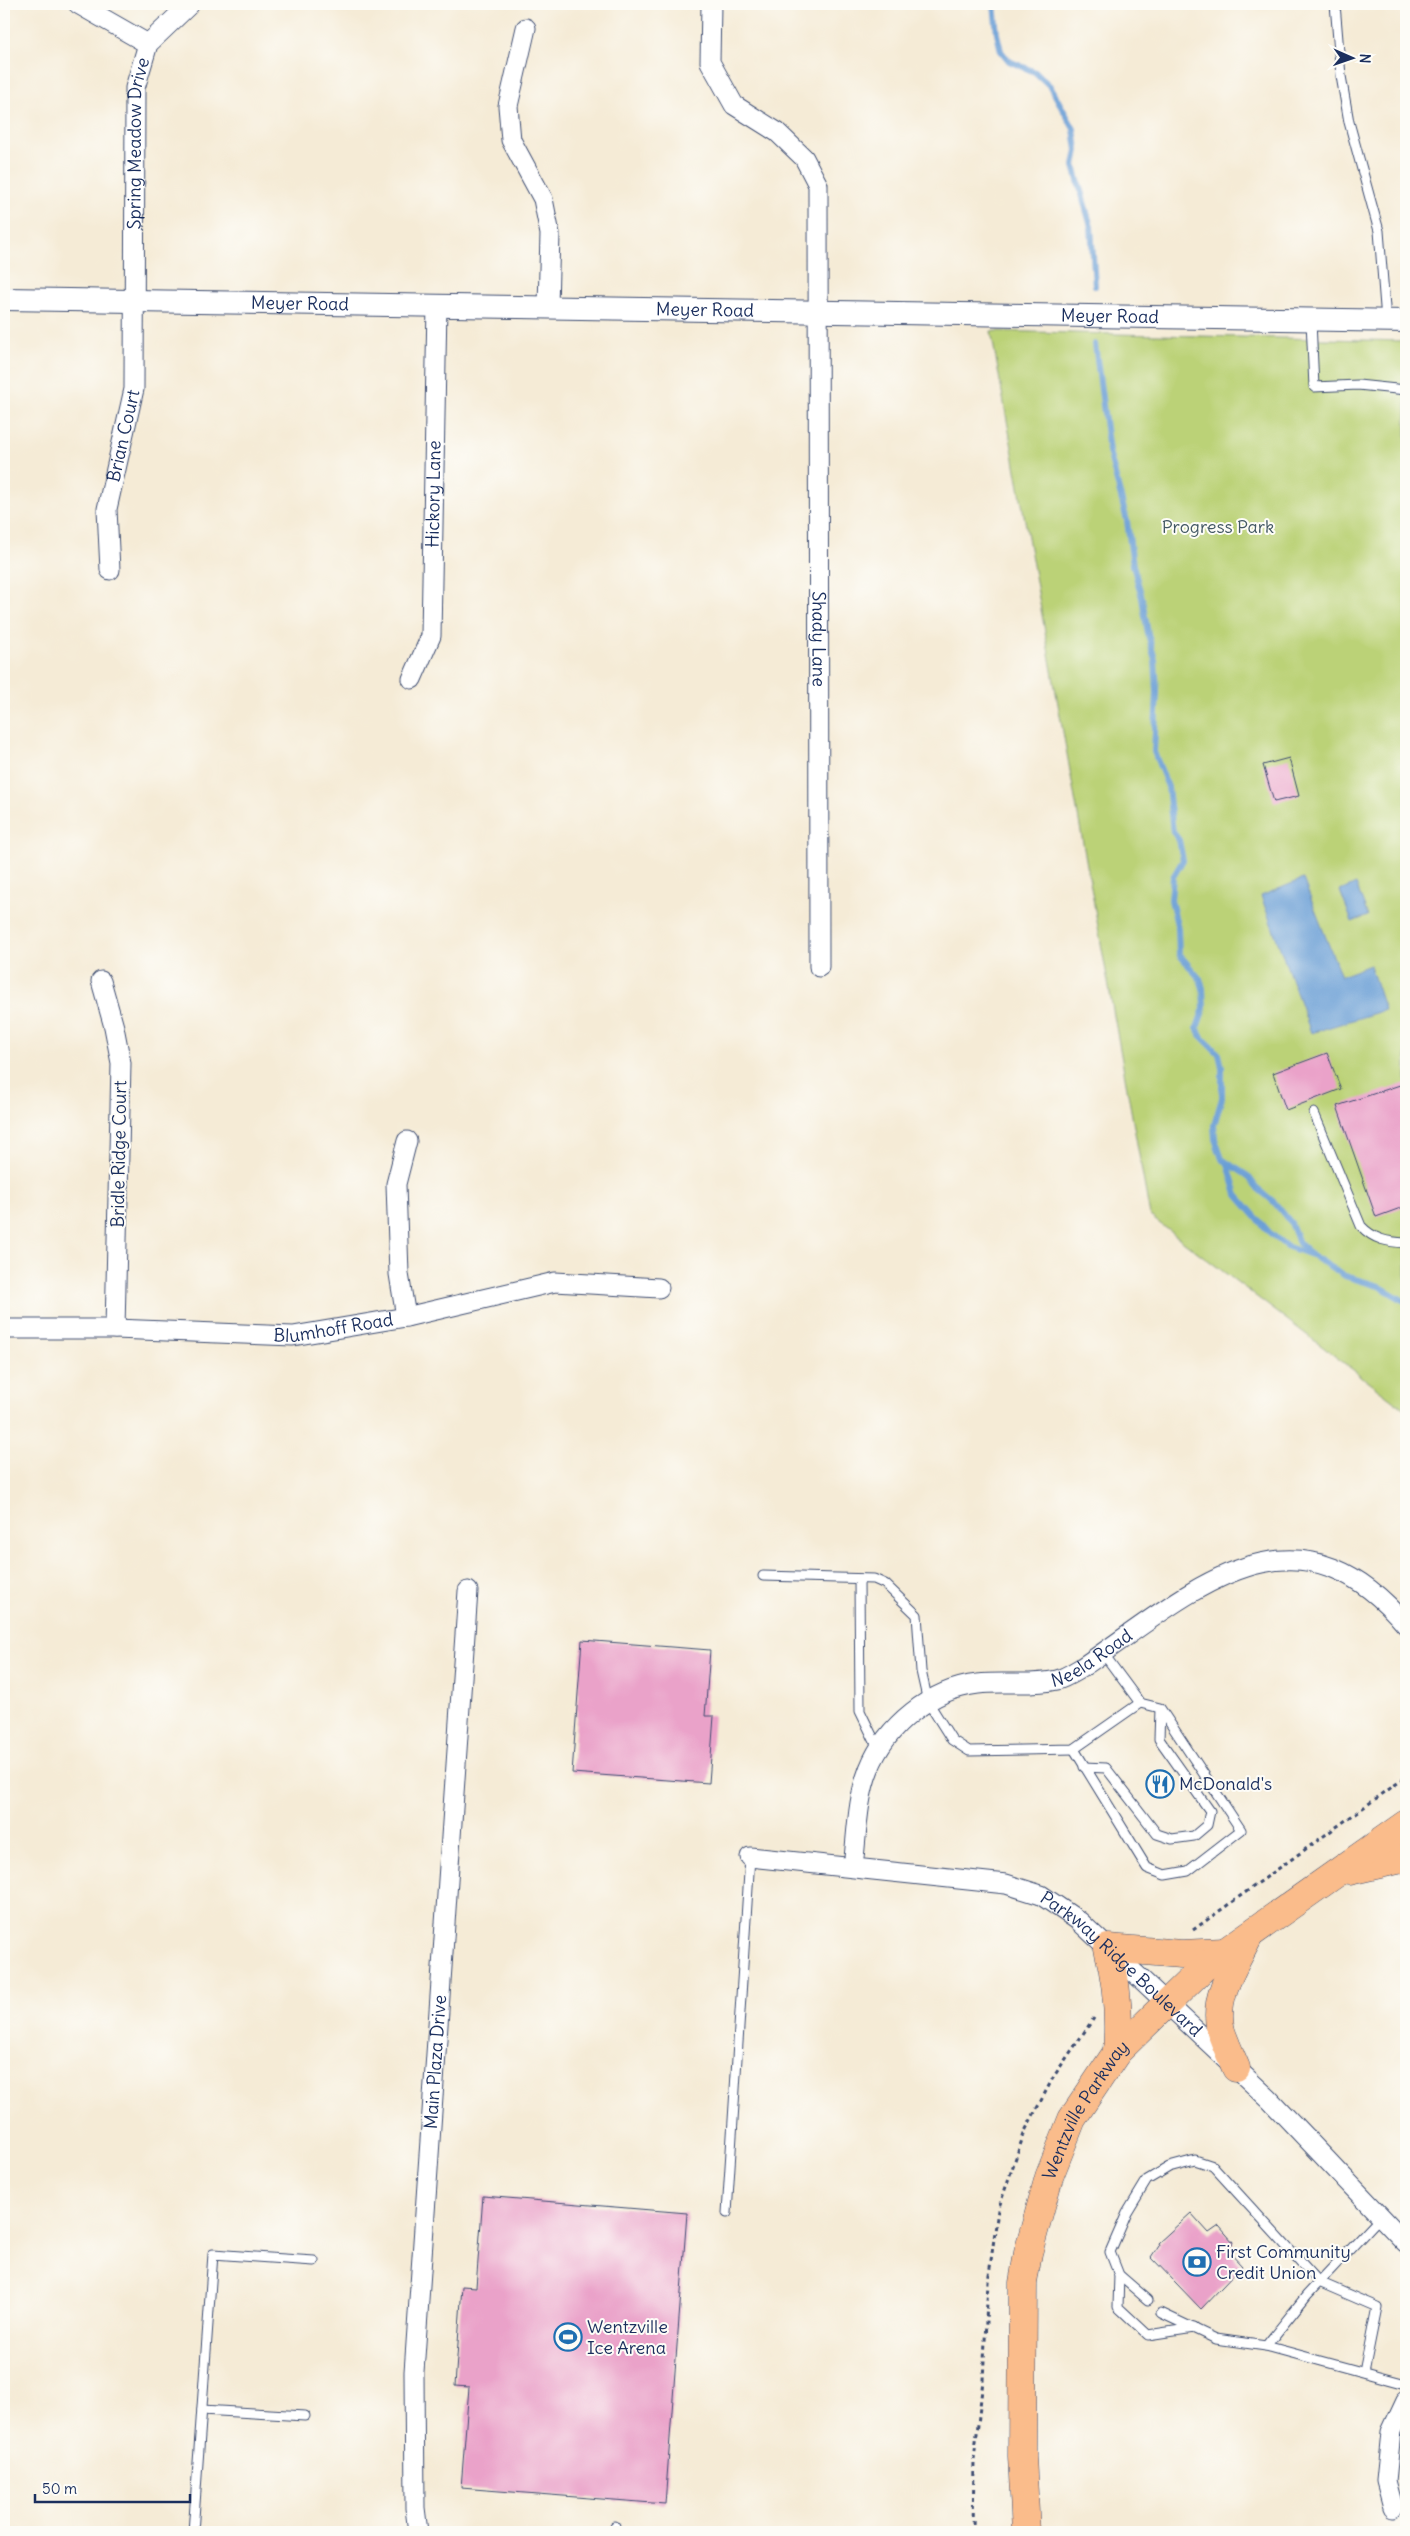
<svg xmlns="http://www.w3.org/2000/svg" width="1410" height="2536" viewBox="0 0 1410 2536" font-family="Delius,sans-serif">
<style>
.green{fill:#bbd277;stroke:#6b806a}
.water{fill:#699ed5;stroke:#42669a}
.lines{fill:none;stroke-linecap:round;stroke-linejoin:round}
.stream{stroke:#699ed5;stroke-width:6}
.building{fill:#eaa2c9}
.service-casing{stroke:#3c4b70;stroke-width:11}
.minor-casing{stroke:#3c4b70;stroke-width:21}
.tertiary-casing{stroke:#3c4b70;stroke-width:24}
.primary-casing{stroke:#3c4b70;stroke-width:29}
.path{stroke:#3c4b70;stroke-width:3;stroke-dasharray:4 4;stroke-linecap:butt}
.service{stroke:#fff;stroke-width:9}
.minor{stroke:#fff;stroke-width:19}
.tertiary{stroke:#fff;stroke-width:22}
.primary{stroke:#fabc8b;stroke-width:28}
.labels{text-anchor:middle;stroke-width:4;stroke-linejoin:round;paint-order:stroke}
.street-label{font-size:18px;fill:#1b2f5e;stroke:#fdfcf7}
.park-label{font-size:18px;fill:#435864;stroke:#fdfcf7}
.poi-label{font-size:18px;fill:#1b2f5e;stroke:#fdfcf7;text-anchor:start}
</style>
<rect width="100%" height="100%" fill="#fdfcf7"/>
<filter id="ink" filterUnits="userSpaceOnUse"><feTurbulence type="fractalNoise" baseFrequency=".02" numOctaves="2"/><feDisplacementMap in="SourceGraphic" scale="10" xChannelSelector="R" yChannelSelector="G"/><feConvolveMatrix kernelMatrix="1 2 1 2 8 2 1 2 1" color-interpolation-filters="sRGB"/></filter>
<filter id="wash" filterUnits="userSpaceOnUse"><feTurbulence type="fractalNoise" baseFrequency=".0096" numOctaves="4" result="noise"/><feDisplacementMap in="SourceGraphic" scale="20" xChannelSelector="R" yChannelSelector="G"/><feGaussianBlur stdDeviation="1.12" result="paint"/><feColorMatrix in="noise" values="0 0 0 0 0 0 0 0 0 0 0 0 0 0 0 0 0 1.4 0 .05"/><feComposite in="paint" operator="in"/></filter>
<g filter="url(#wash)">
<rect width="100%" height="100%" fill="#f5ebd6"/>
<path class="green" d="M991,331L1406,341V1410L1150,1216Z"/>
<g class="water">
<path d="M1303,879L1341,976L1370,965L1385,1010L1311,1033L1261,896Z"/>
<path d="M1356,884L1368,916L1352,922L1340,891Z"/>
</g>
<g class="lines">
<g class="stream">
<path d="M994,4L997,34L1001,51L1009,61L1035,72L1050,86L1074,129L1077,150L1074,166L1091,227L1095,286"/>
<path d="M1095,344L1109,451L1127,521L1133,565L1142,598L1148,634L1155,660L1157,692L1154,752L1168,787L1173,832L1179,840L1183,860L1173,877L1171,900L1178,929L1179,954L1200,979L1203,988L1204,1008L1197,1028L1201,1036L1219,1054L1222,1067V1098L1214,1125L1215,1139L1222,1159L1248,1176L1256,1187L1274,1202L1291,1223L1299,1243L1312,1255L1345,1276L1379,1286L1406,1302"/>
<path d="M1228,1164L1237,1195L1269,1232L1286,1246L1311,1255"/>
</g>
</g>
<g id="blocks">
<g class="building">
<path d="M1289,758L1299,796L1274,802L1263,765Z"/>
<path d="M1327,1053L1341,1089L1286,1110L1273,1073Z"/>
<path d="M1406,1083V1206L1376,1217L1337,1106Z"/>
<path d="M582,1640L710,1650L705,1716H714L709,1783L572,1773Z"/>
<path d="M483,2196L687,2213L665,2504L461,2488L469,2387L455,2386L462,2286L476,2287Z"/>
<path d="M1191,2213L1209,2233L1219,2226L1233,2242L1229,2252L1242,2266L1201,2309L1151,2257L1159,2245L1158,2243Z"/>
</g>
</g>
</g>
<g filter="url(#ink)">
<use href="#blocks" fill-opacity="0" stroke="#3c4b70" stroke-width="1"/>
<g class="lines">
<g class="service-casing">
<g id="service">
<path d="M1335,4L1341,76L1349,122L1379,231L1386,320"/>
<path d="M1311,321L1314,387L1358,385L1406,390"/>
<path d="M1314,1113L1361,1226C1374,1240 1388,1242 1406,1243"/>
<path d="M763,1576L874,1579L885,1584L917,1615L921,1671L928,1702L952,1740L969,1751L1074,1749L1140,1703"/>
<path d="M859,1579L860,1711L879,1750"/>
<path d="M1074,1749L1147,1868L1165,1875L1188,1871L1241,1830L1160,1708L1140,1703L1103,1653"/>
<path d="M1084,1767L1106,1768L1157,1834L1172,1839L1194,1836L1207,1825L1210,1811L1159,1739L1160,1709"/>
<path d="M727,2213L750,1857"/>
<path d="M1119,2275L1118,2307L1148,2335L1194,2328"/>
<path d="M1148,2300L1119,2275L1110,2252L1127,2213L1147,2180L1169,2167L1195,2160L1213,2166L1319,2282L1377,2307L1364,2372"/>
<path d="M1161,2313L1216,2339L1266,2346L1406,2384"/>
<path d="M1266,2346L1307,2295L1381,2216"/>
<path d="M202,2410L305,2416"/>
<path d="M193,2532L213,2254L314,2261"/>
<path d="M613,2532L615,2526"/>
</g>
</g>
<g class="minor-casing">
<g id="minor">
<path d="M78,4L148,44"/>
<path id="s1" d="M711,4L710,62L734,105L777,132L804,158L818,185L819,967"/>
<path d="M526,28L508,106L511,140L543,199L550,234L548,306"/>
<path id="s2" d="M110,570L107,509L134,389L135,88L148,44L190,4"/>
<path id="s3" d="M412,679L431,636L437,305"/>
<path d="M101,981L114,1027L121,1063L115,1329"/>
<path d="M406,1317L399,1274L396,1184L407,1141"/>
<path id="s4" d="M4,1329H115L293,1336L406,1317L555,1282L659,1288"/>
<path id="s5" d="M750,1857L1006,1884L1041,1895L1079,1921L1269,2099L1406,2243"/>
<path id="s6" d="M853,1867C857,1835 857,1799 869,1769C886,1726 931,1689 978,1684C1004,1681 1031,1686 1057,1680C1065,1678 1074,1672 1081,1668C1189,1595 1293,1490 1406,1625"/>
<path d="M1393,2507L1386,2481L1391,2432L1406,2400"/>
<path id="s7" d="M418,2532L415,2508L414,2372L468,1591"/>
</g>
</g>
<g class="tertiary-casing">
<g id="tertiary">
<path id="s8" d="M4,299L1406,321"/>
</g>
</g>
<g class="primary-casing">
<g id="primary">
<path d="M1349,1871L1406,1858"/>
<path d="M1117,2052C1120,2015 1117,1983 1108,1948L1181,1954L1224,1952"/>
<path d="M1236,2068C1231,2056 1225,2043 1221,2031C1212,1997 1235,1965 1249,1936"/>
<path id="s9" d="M1026,2532L1022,2456L1023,2283L1028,2253L1049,2177L1072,2119L1117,2052L1205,1966L1406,1824"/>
</g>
</g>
<g class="path">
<path d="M1193,1930L1406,1777"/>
<path d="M973,2532L974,2460L983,2380L988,2282L998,2210L1025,2131L1035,2112L1054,2076L1094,2018"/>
</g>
<use href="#service" class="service"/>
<use href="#minor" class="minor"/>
<use href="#tertiary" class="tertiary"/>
<use href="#primary" class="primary"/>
</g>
</g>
<defs>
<g id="restaurant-ring" transform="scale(1.4375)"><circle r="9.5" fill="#fdfcf7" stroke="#1f6fb2" stroke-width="1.5"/><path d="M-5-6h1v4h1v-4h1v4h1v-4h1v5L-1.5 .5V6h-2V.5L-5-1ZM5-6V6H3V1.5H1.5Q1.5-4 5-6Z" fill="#1f6fb2"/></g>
<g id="bank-ring" transform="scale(1.4375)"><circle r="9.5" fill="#fdfcf7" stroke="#1f6fb2" stroke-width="1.5"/><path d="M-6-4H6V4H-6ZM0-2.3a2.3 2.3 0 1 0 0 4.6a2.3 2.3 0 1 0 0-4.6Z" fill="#1f6fb2"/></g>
<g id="stadium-ring" transform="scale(1.4375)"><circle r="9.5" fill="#fdfcf7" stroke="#1f6fb2" stroke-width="1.5"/><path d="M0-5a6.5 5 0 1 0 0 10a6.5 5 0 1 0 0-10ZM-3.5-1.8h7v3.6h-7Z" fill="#1f6fb2"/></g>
</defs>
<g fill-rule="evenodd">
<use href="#restaurant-ring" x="1160" y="1784"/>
<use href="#bank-ring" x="1197" y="2262"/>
<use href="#stadium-ring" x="568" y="2337"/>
</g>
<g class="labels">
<g class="street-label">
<text dy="6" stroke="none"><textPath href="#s2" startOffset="430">Spring Meadow Drive</textPath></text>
<text dy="6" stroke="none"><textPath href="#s8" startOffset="296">Meyer Road</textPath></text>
<text dy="6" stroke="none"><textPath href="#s8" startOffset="701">Meyer Road</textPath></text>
<text dy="6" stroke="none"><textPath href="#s8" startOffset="1106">Meyer Road</textPath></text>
<text dy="6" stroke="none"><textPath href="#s2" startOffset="136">Brian Court</textPath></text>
<text dy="6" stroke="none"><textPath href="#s3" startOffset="189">Hickory Lane</textPath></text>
<text dy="6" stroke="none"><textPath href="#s1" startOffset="680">Shady Lane</textPath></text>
<text transform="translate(119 1154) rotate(-89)" y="6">Bridle Ridge Court</text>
<text dy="6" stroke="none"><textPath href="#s4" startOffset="330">Blumhoff Road</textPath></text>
<text dy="6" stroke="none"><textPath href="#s6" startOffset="364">Neela Road</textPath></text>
<text dy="6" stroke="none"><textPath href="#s5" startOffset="400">Parkway Ridge Boulevard</textPath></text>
<text dy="6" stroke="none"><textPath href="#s7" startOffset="471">Main Plaza Drive</textPath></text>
<text dy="6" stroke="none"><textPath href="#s9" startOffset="435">Wentzville Parkway</textPath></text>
</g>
<g class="park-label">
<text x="1218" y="533">Progress Park</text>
</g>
<g class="poi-label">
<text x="1179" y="1790">McDonald's</text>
<text x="1216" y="2258">First Community<tspan x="1216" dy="21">Credit Union</tspan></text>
<text x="587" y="2333">Wentzville<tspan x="587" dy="21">Ice Arena</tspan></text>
</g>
</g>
<rect width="1410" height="2536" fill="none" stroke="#fdfcf7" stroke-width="20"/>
<g transform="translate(1352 58) rotate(92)" stroke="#fdfcf7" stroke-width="4" paint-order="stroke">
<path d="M0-4L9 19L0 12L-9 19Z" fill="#1b2f5e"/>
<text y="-8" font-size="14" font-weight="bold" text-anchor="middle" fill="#1b2f5e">N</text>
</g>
<path d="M35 2494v8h155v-8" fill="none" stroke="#1b2f5e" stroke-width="2.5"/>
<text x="42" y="2494" font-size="15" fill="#1b2f5e" stroke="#fdfcf7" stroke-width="4" paint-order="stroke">50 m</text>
</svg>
